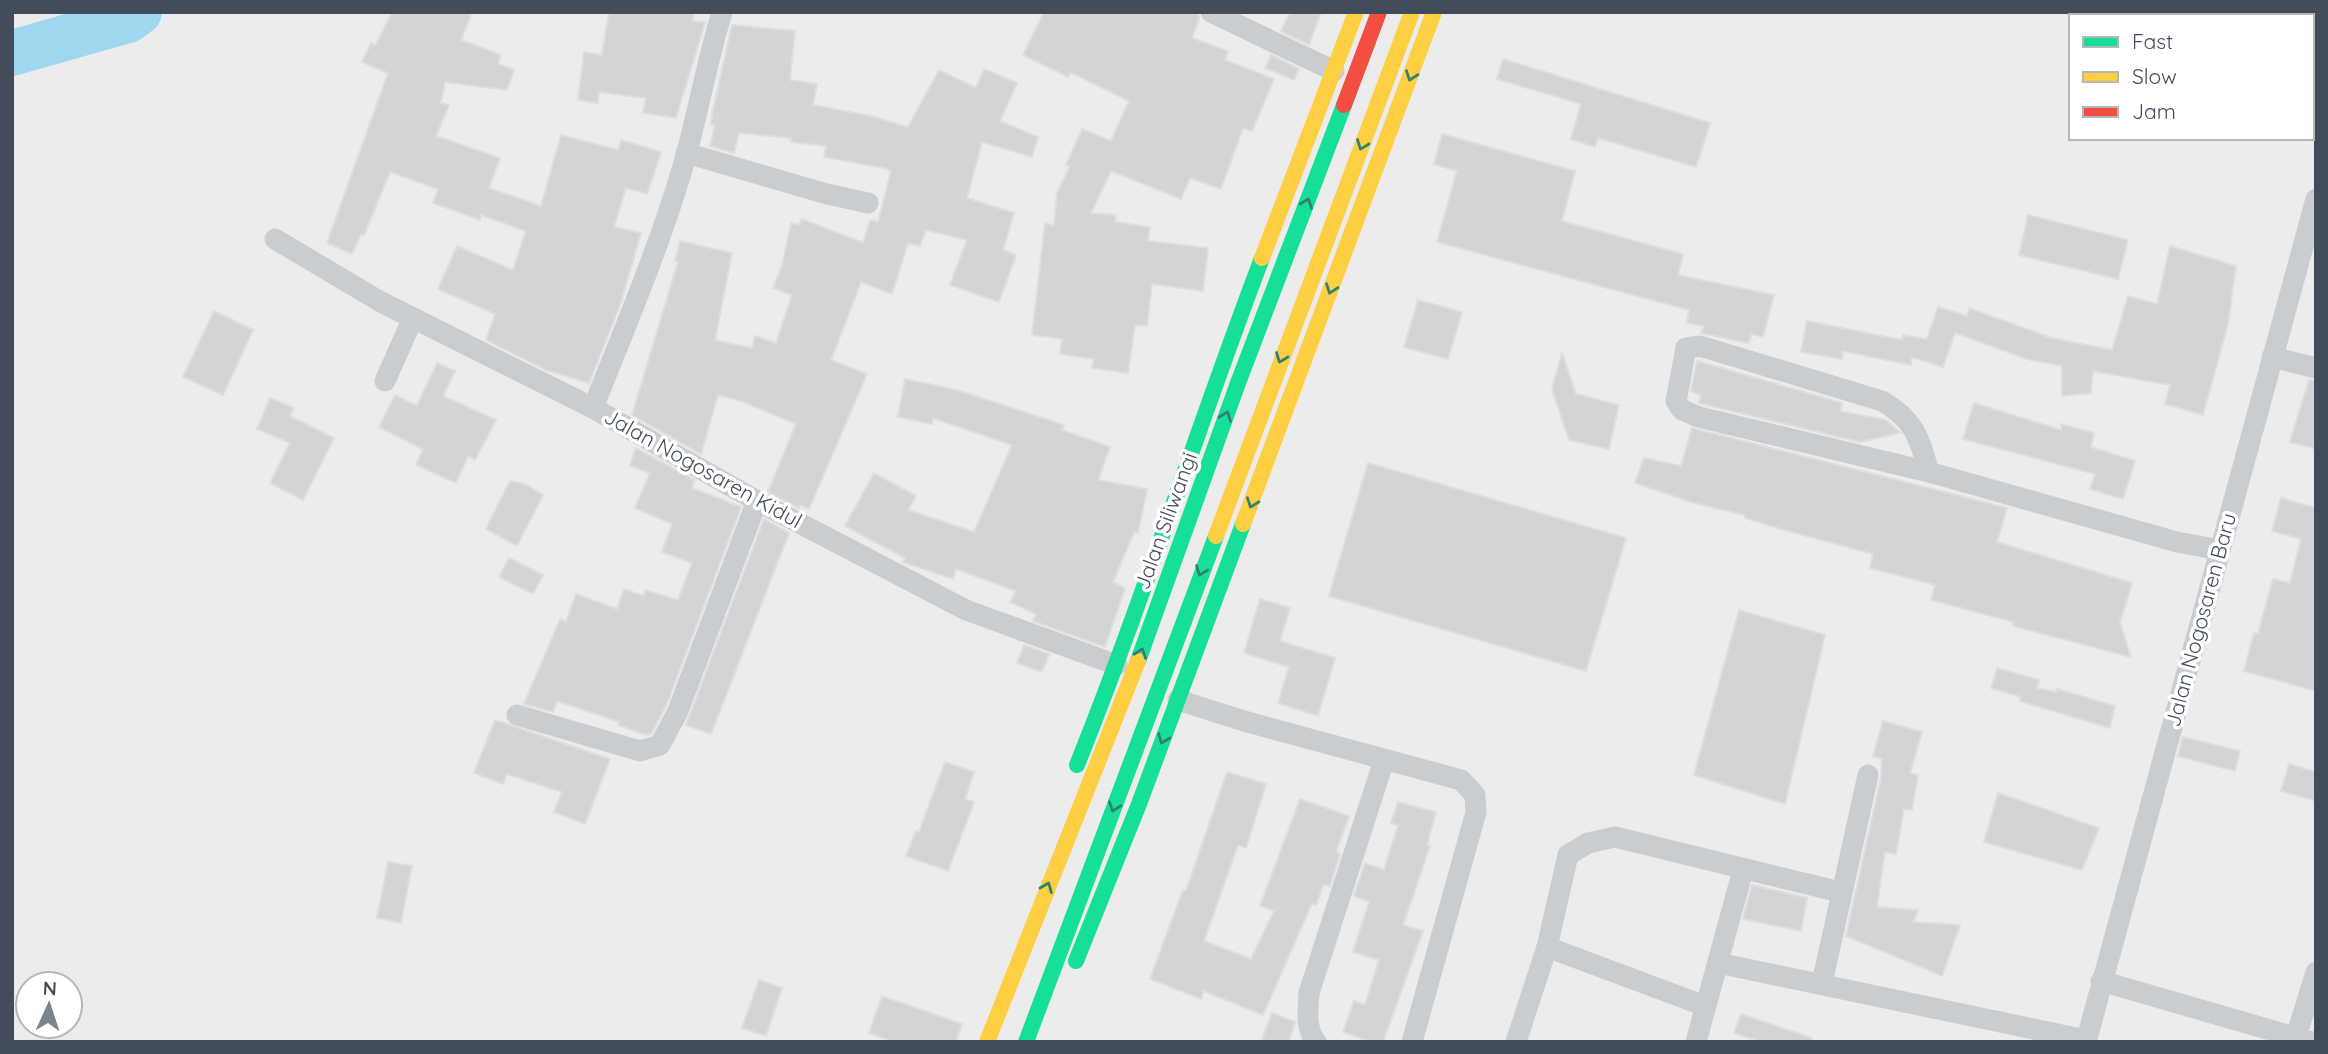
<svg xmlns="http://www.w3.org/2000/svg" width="2328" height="1054" viewBox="0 0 2328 1054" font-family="Quicksand,sans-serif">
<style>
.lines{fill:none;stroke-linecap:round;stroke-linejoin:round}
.river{stroke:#9fd6f0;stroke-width:46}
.building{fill:#d4d4d7;stroke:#dededf;stroke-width:2}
.street{stroke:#cacdd0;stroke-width:21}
.fast{stroke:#16e098;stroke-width:16}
.slow{stroke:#ffcf43;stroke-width:16}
.jam{stroke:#f24e42;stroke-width:16}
.oneway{stroke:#338070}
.labels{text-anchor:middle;stroke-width:7;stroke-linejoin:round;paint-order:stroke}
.street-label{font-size:21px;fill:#434c5a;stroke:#fff}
</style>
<rect width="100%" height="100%" fill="#edecec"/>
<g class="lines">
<path class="river" d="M12,53L128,20L139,12"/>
</g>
<g class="building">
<path d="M392,12H472L461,40L501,55L498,64L514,70L507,90L445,82L441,103L449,105L436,136L500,158L489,188L541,206L561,135L618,150L621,140L661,152L647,194L626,188L614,227L641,233L620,305L589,383L546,370L486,340L495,314L438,289L457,246L513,270L526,231L481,215L480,220L433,203L438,189L390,172L364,235L361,234L352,254L327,243L388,73L362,62L371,43L376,45Z"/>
<path d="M609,12H694L692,21L705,22L676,118L643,113L646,98L599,92L598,103L578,100L584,52L602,55Z"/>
<path d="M1044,12H1198L1199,18L1192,38L1228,51L1225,60L1274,79L1252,131L1243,128L1221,189L1190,178L1181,199L1111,171L1091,213L1116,215L1115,222L1150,227L1148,241L1208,248L1203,291L1152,284L1147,326L1135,325L1128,373L1092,368L1094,359L1060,354L1062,339L1032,335L1045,223L1054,226L1057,193L1070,166L1066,165L1082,129L1111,141L1129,101L1070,72L1068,77L1023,55Z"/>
<path d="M1290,12H1321L1309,45L1281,31Z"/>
<path d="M732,25L795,31L790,80L817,84L813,105L871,116L908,127L939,70L976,88L984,69L1017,83L1000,121L1038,137L1032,157L982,142L967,198L1014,213L1003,250L1016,255L999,302L950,285L967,240L926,230L920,246L908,243L892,294L861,282L831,360L867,374L809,509L800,505L799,508L768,492L796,424L744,402L718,395L701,454L632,415L678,262L675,261L680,241L732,253L715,340L752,348L755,336L776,343L792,295L773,288L782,266L791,223L799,225L802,219L863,243L870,220L878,222L891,171L884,168L824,157L826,146L791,142V138L739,133L734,153L710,146L715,125H711L712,115Z"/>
<path d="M1271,55L1299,69L1294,80L1265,68Z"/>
<path d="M1503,59L1710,123L1696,167L1598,138L1595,147L1571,139L1581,104L1497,79Z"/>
<path d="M1442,134L1575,171L1562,221L1683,254L1678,275L1774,295L1763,337L1752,334L1748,343L1701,333L1704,326L1687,323L1689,310L1437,242L1457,171L1434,164Z"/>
<path d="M2028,215L2128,240L2118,279L2019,255Z"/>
<path d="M2170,246L2236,266L2228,324L2203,415L2165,404L2170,385L2093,371L2091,393L2062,396V366L2027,359L1955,333L1943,367L1912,357L1911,365L1843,351L1842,359L1801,352L1807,321L1902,340L1903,335L1927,339L1938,307L1967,316L1969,308L2051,338L2112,350L2128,296L2157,304Z"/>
<path d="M1418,300L1462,312L1448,359L1404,347Z"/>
<path d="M214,311L253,330L223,395L183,377Z"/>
<path d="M1562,353L1576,394L1619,405L1609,449L1569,440L1552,389Z"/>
<path d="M1697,361L1842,403L1840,411L1886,420L1900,433L1860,442L1703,404L1699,403L1701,395L1691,391Z"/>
<path d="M437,363L455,371L443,396L496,420L475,460L468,456L456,483L416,465L423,449L379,427L395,395L417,406Z"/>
<path d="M905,379L957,390L1064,425L1062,430L1110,447L1098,480L1147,489L1138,533L1134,532L1113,582L1125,588L1105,647L1033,621L1036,614L1010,602L1016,591L956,569L953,579L903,562L905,558L845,526L874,473L916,496L908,510L974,532L1012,445L933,418L932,424L898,417Z"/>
<path d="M2309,380L2316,381V449L2290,442Z"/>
<path d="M270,398L294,408L290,416L334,438L303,500L270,483L290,443L257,429Z"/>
<path d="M1974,403L2061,430V424L2094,433L2091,447L2135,461L2123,499L2090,489L2095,474L1963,439Z"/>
<path d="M1692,428L2007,508L1997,542L2132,583L2120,622L2131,657L2013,626L2014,622L1931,600L1935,585L1870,568L1873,554L1781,529L1745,518V515L1694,503L1635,483L1644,458L1681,466Z"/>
<path d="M636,448L694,480L692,488L741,507L666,706L651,734L646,735L618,725L620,722L557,701L553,712L524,704L560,619L566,622L576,594L617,609L624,589L644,596L645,590L678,600L692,563L662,552L672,524L635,508L650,473L630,466Z"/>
<path d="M1368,463L1626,538L1586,671L1329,596Z"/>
<path d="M510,481L525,484L543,495L517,546L486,529Z"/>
<path d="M2281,498L2316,508V691L2244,671L2254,633L2258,634L2273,579L2290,583L2301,539L2272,531Z"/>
<path d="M764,519L789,533L711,734L686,725Z"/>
<path d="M509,558L543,575L533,594L499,577Z"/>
<path d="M1260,599L1290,608L1280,641L1335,658L1318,716L1278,703L1289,667L1244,653Z"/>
<path d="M1739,610L1825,635L1785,804L1694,775Z"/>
<path d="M1024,645L1049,654L1042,672L1017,663Z"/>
<path d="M1997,668L2039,680L2037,688L2056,692L2057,689L2115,706L2110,728L2020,701L2021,697L1991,688Z"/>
<path d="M495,720L610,759L585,824L554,812L562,792L507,774L503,784L474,773Z"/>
<path d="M1883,721L1922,732L1910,773L1918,775L1912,810L1904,809L1896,854L1885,852L1877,907L1918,910L1913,922L1960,925L1942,976L1846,936L1881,778L1882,759L1873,756Z"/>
<path d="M2183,737L2240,751L2235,771L2178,756Z"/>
<path d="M945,762L974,772L965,799L974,802L948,871L906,856L916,831L919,832Z"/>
<path d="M2289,764L2316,772V801L2281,791Z"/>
<path d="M1227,772L1266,784L1246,848L1238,845L1204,941L1251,959L1274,911L1260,906L1300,799L1349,816L1336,852L1340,854L1330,886L1324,884L1316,905L1312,903L1263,1015L1204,991L1201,999L1150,979L1183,890L1186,891Z"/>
<path d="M1998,793L2099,828L2082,870L1984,842Z"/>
<path d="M1398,802L1436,812L1427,845L1430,846L1403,925L1423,931L1383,1042H1372L1343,1032L1354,1001L1365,1005L1379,960L1353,952L1369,902L1354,896L1365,863L1384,870L1398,825L1391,823Z"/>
<path d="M388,862L412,866L401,923L377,918Z"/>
<path d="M1752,885L1807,898L1801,931L1743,919Z"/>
<path d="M759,980L782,988L766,1036L742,1028Z"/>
<path d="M882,996L962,1024L956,1042H894L869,1033Z"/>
<path d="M1272,1013L1295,1022L1289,1042H1261Z"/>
<path d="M1741,1014L1812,1038L1811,1042H1761L1734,1033Z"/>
</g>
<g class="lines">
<g class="street">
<path d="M722,12C708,59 699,106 687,152C663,239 626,325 593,408L757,501L966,610L1117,665"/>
<path d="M1211,12L1334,71"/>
<path d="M686,153L827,194L868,203"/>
<path d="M275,239L381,302L593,408"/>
<path d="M2272,357L2316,368"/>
<path d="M385,381L413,318"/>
<path d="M1929,472C1919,438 1915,420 1882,401L1700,346L1686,348L1676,401L1682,410L1699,417L1929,472L2177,542L2220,550"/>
<path d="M1178,700L1244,721L1461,780L1475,795L1476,812L1412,1042"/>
<path d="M517,715L640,751L660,745L678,711L757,501"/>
<path d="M1547,947L1705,1006"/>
<path d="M1718,963L2086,1040"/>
<path d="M2101,981L2312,1042"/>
<path d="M1822,983L1868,775"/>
<path d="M2296,1037L2316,972"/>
<path d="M1316,1042C1305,1027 1308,1011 1309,993L1384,760"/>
<path d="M1516,1042L1547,947L1568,855L1588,843L1615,837L1840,892"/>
<path d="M1696,1042L1743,870"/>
<path d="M2086,1042L2316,199"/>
</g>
<g class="fast">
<path d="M1138,661L1238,383L1344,105"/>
<path d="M1077,765C1144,598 1198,426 1262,258"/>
<path d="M1076,961L1139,804L1243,524"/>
<path d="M1026,1042L1216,536"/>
</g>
<g class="slow">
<path d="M1262,258L1356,12"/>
<path d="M1243,524L1434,12"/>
<path d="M1216,536L1412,12"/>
<path d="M987,1042L1138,661"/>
</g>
<path class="jam" d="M1344,105L1379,12"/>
</g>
<defs><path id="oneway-chevron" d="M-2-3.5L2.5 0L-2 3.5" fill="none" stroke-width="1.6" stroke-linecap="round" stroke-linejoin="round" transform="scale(1.75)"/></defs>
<g class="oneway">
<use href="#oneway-chevron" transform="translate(1411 76) rotate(110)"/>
<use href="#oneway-chevron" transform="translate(1362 145) rotate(111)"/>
<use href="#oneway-chevron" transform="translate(1307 203) rotate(-69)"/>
<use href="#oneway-chevron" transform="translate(1331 289) rotate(110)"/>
<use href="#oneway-chevron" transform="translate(1281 358) rotate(111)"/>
<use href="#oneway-chevron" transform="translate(1226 416) rotate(-70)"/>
<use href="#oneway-chevron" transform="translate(1252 503) rotate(110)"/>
<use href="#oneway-chevron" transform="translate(1201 571) rotate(111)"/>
<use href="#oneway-chevron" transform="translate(1141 653) rotate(-70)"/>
<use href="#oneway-chevron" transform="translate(1163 739) rotate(111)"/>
<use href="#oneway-chevron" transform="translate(1114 807) rotate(110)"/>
<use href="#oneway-chevron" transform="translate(1047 887) rotate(-68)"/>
</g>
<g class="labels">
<g class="street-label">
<text transform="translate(703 469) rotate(29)" y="7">Jalan Nogosaren Kidul</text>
<text transform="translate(1166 521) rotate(-70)" y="7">Jalan Siliwangi</text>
<text transform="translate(2201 620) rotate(-75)" y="7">Jalan Nogosaren Baru</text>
</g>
</g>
<rect width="2328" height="1054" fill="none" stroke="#434c5a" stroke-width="28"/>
<rect x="2069" y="14" width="245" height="126" fill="#ffffff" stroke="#b4b7bd" stroke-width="2"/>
<rect x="2083" y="37" width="35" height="10" fill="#16e098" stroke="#b4b7bd" stroke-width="2"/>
<text x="2132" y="49" font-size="21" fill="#434c5a">Fast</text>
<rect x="2083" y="72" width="35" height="10" fill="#ffcf43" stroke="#b4b7bd" stroke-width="2"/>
<text x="2132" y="84" font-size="21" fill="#434c5a">Slow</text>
<rect x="2083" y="107" width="35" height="10" fill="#f24e42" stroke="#b4b7bd" stroke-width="2"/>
<text x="2132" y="119" font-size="21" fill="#434c5a">Jam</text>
<g transform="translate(49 1005) rotate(3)"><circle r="33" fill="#ffffff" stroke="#b4b7bd" stroke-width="2"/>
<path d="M0-5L12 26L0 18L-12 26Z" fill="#7e848d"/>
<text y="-10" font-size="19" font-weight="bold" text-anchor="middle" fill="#434c5a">N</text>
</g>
</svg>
